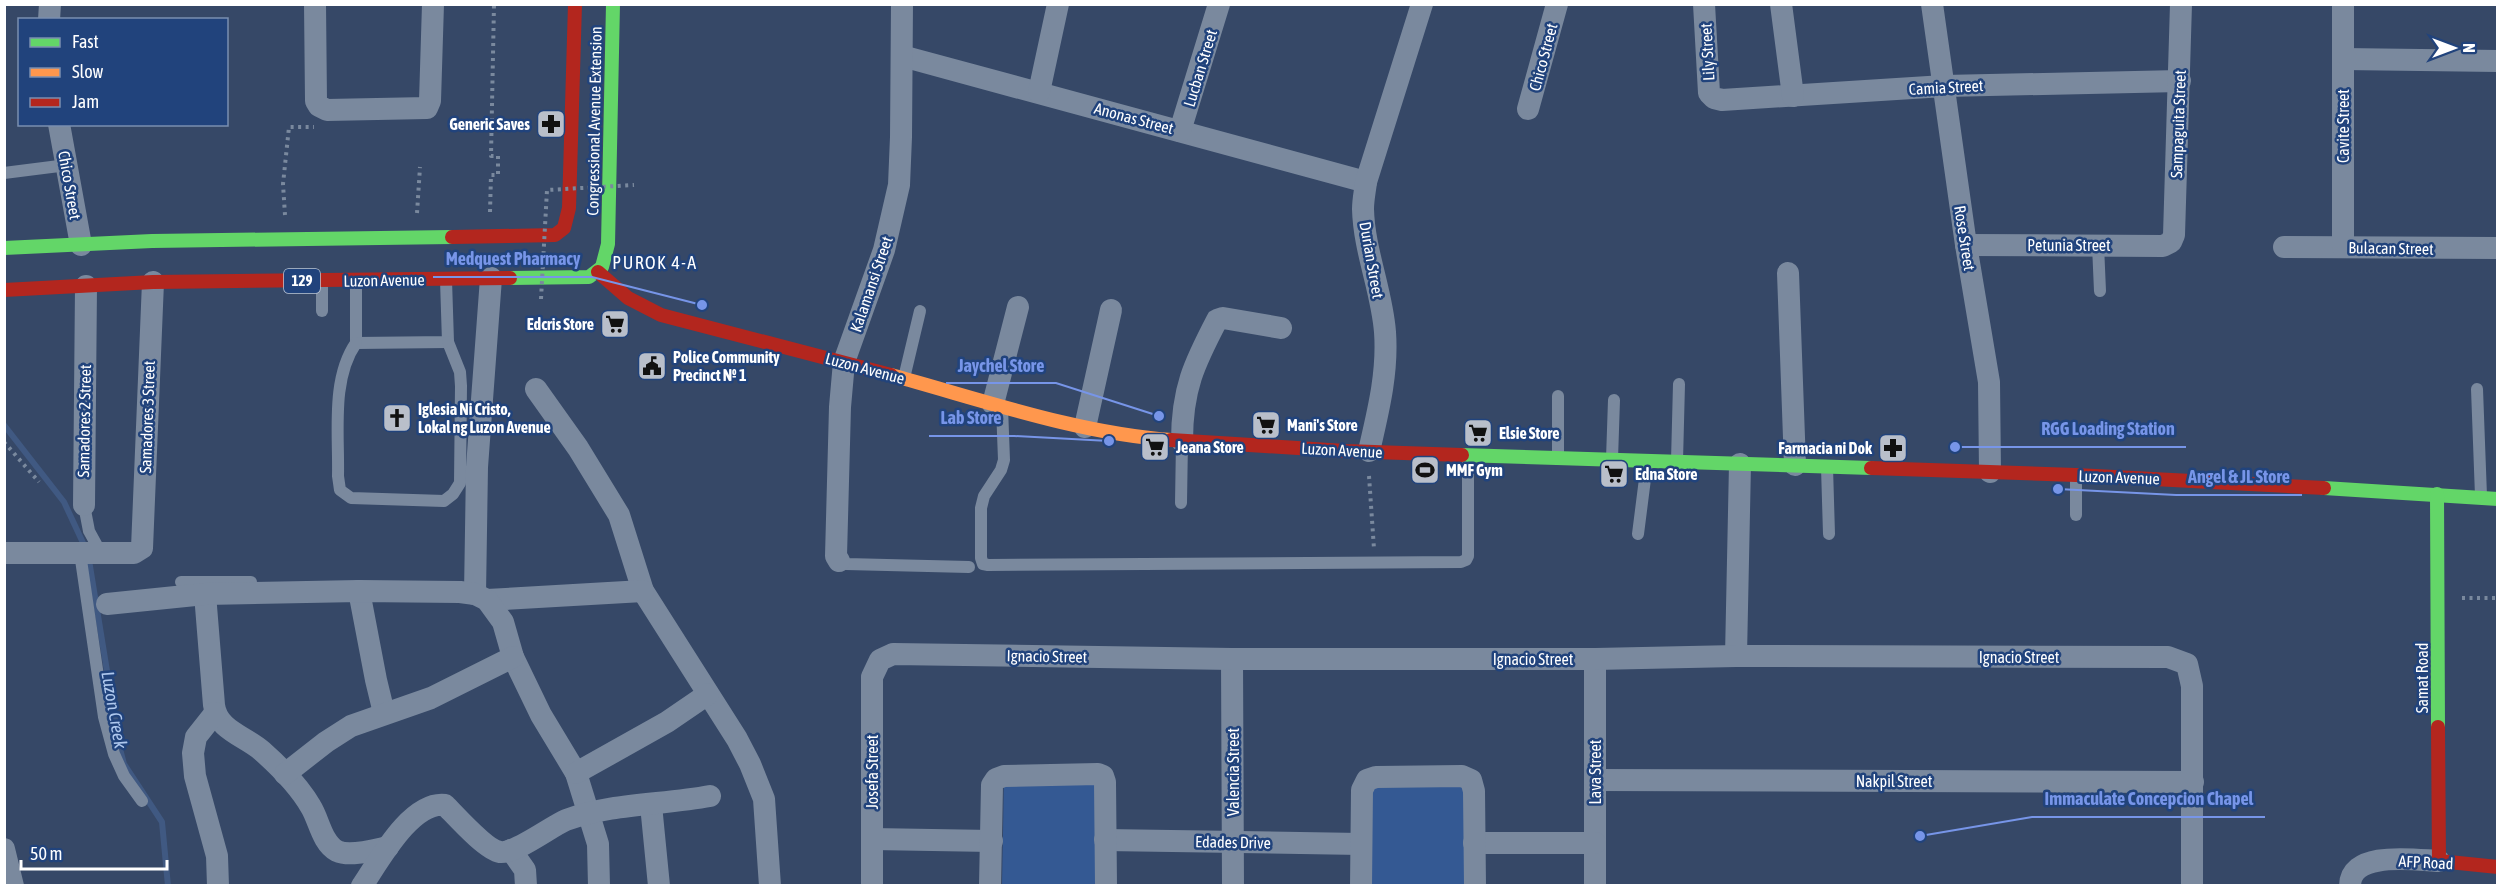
<svg xmlns="http://www.w3.org/2000/svg" width="2502" height="890" viewBox="0 0 2502 890" font-family="'Asap Condensed',sans-serif">
<style>
.green{fill:#345993}
.lines{fill:none;stroke-linecap:round;stroke-linejoin:round}
.stream{stroke:#405982;stroke-width:6}
.path{stroke:#7a899e;stroke-width:4;stroke-dasharray:3 4.5;stroke-linecap:butt}
.lane{stroke:#7a899e;stroke-width:12}
.street{stroke:#7a899e;stroke-width:22}
.fast{stroke:#63d668;stroke-width:14}
.slow{stroke:#ff974d;stroke-width:14}
.jam{stroke:#b3261e;stroke-width:14}
.path-bridge{stroke:#7a899e;stroke-width:4;stroke-dasharray:3 4.5;stroke-linecap:butt}
.labels{text-anchor:middle;stroke-width:5;stroke-linejoin:round;paint-order:stroke}
.shield{fill:#21437c;stroke:#bcc7d8;stroke-width:1.5}
.shield-label{font-size:15px;font-weight:bold;fill:#fff}
.street-label{font-size:16px;fill:#fff;stroke:#21437c}
.poi-label{font-size:16px;font-weight:bold;fill:#fff;stroke:#21437c;text-anchor:start}
.neighbourhood-label{font-size:18px;letter-spacing:1.5px;fill:#fff;stroke:#21437c}
.water-label{font-size:18px;font-style:italic;fill:#afc8ee;stroke:#21437c}
.leader{fill:none;stroke:#7795e8;stroke-width:2}
.callout-dot{fill:#7795e8;stroke:#21437c;stroke-width:2}
.callout-label{font-size:18px;text-anchor:middle;font-weight:bold;fill:#7795e8;stroke:#21437c;stroke-width:5;stroke-linejoin:round;paint-order:stroke}
</style>
<rect width="100%" height="100%" fill="#364867"/>
<g class="green">
<path d="M1004,780L1100,781L1098,885L1002,886Z"/>
<path d="M1370,787H1464V885L1370,886Z"/>
</g>
<g class="lines">
<g class="stream">
<path d="M4,425L64,502L84,545"/>
<path d="M89,560L119,745L124,764L162,822L168,886"/>
</g>
<g class="path">
<path d="M490,212L491,175H498V156H491L494,4"/>
<path d="M417,213L420,167"/>
<path d="M285,215L283,184L289,127H314"/>
<path d="M4,442L39,482"/>
<path d="M1369,476L1374,549"/>
<path d="M2462,598H2498"/>
</g>
<g class="lane">
<path d="M4,173L67,165"/>
<path d="M2098,245L2100,291"/>
<path d="M356,280V343L448,342L446,280"/>
<path d="M322,311V282"/>
<path d="M356,343C331,379 339,433 338,476L340,490L351,498L444,501L453,494L460,483L461,386L460,372L448,342"/>
<path d="M904,378L920,311"/>
<path d="M2477,389L2481,496"/>
<path d="M1558,396V457"/>
<path d="M1002,407L1004,460L1001,470L984,496L981,508V558L983,564L988,565L1461,562L1466,560L1468,556V456"/>
<path d="M1612,459L1614,400"/>
<path d="M1677,461L1679,384"/>
<path d="M1827,467L1829,534"/>
<path d="M1181,503L1182,441"/>
<path d="M84,505L89,531L101,553"/>
<path d="M2076,515V476"/>
<path d="M1638,534L1647,463"/>
<path d="M80,553L104,717L114,754L124,776L142,801"/>
<path d="M839,561L846,564L969,567"/>
<path d="M181,582H251"/>
</g>
<g class="street">
<path d="M315,4L316,101L319,106L327,110L427,108L430,101L433,4"/>
<path d="M1704,4L1709,93L1714,98L1722,100L1944,86L2180,81"/>
<path d="M1781,4L1793,96"/>
<path d="M1932,4L1966,245L1989,382L1990,472"/>
<path d="M49,20L50,4"/>
<path d="M902,56L1366,182"/>
<path d="M2343,59L2498,61"/>
<path d="M1039,92L1058,4"/>
<path d="M1528,109L1557,4"/>
<path d="M59,124L81,245"/>
<path d="M1180,131L1219,4"/>
<path d="M1966,245L2163,246L2171,242L2174,235L2181,4"/>
<path d="M2284,247L2498,248"/>
<path d="M2343,247V4"/>
<path d="M1788,273L1795,465"/>
<path d="M536,389L578,448L619,515L643,591L737,739L750,764L764,799L770,886"/>
<path d="M993,404L1018,307"/>
<path d="M1085,427L1111,310"/>
<path d="M1182,441C1182,389 1194,364 1217,320L1223,318L1281,328"/>
<path d="M1369,451C1378,412 1388,373 1385,332C1382,291 1364,251 1363,209C1363,200 1365,191 1366,182L1422,4"/>
<path d="M84,505L86,286"/>
<path d="M4,553H134L142,548L153,282"/>
<path d="M839,561L836,556L840,407L844,362L884,250L899,185L901,137L902,4"/>
<path d="M359,591L376,680L384,713"/>
<path d="M205,594L214,705C217,730 245,736 262,751C280,767 299,786 311,807C319,820 322,843 337,851C350,857 374,850 388,847"/>
<path d="M475,594L477,467L491,278"/>
<path d="M487,600L643,591"/>
<path d="M107,604L205,594L359,591L460,592L475,594L487,600L503,622L513,657L541,715L576,773L598,844L599,886"/>
<path d="M1736,656L1740,464"/>
<path d="M1232,659L1233,886"/>
<path d="M1595,659V886"/>
<path d="M215,713L196,737L193,753L195,776L217,856L218,886"/>
<path d="M576,773L667,722L708,694"/>
<path d="M285,774L326,742L351,726L431,698L513,657"/>
<path d="M1595,780L2193,782"/>
<path d="M651,805L659,886"/>
<path d="M872,839L992,841"/>
<path d="M1105,840L1361,844"/>
<path d="M1474,843H1595"/>
<path d="M4,849L13,886"/>
<path d="M511,850L525,870L526,886"/>
<path d="M362,886C379,861 411,801 445,805C456,816 486,850 500,852C515,854 550,827 566,820C612,803 662,805 710,796"/>
<path d="M872,886V677L880,660L893,654L1232,659H1595L1736,656L2168,657L2187,664L2192,686V886"/>
<path d="M990,886L992,785L996,779L1004,776L1098,774L1103,776L1105,782L1106,886"/>
<path d="M1361,886L1362,790L1367,780L1376,777L1462,776L1471,780L1474,791L1475,886"/>
<path d="M2350,886C2350,850 2415,860 2439,861"/>
</g>
<g class="fast">
<path d="M4,248L152,241L452,237"/>
<path d="M510,278L589,277L602,267L608,244L613,4"/>
<path d="M1462,455L1871,468"/>
<path d="M2324,488L2498,499"/>
<path d="M2437,494L2438,727"/>
</g>
<path class="slow" d="M891,375C983,400 1076,433 1171,440"/>
<g class="jam">
<path d="M452,237L555,235L564,228L569,208L575,4"/>
<path d="M598,272L628,298L661,315L891,375"/>
<path d="M4,290L153,282L510,278"/>
<path d="M1171,440L1345,451L1462,455"/>
<path d="M1871,468L2076,475L2324,488"/>
<path d="M2438,727L2439,861L2498,867"/>
</g>
<path class="path-bridge" d="M541,299L547,190L634,185"/>
</g>
<defs>
<g id="pharmacy-square" transform="scale(1.5)"><rect x="-9" y="-9" width="18" height="18" rx="4" fill="#b9bfca" stroke="#21437c"/><path d="M-2-6h4v4h4v4h-4v4h-4v-4h-4v-4h4Z" fill="#111"/></g>
<g id="supermarket-square" transform="scale(1.5)"><rect x="-9" y="-9" width="18" height="18" rx="4" fill="#b9bfca" stroke="#21437c"/><path d="M-6-5.5h2.5l.6 2H6L4.5 2H-2.5L-4.4-4H-6ZM-1.5 3.2a1.3 1.3 0 1 0 .1 0ZM3 3.2a1.3 1.3 0 1 0 .1 0Z" fill="#111"/></g>
<g id="civic-square" transform="scale(1.5)"><rect x="-9" y="-9" width="18" height="18" rx="4" fill="#b9bfca" stroke="#21437c"/><path d="M-.6-6.5H3V-4.5H.6V-3L4-1V1h2V6H-6V1h2V-1L-.6-3ZM-1.2 2.5V6h2.4V2.5Z" fill="#111"/></g>
<g id="church-square" transform="scale(1.5)"><rect x="-9" y="-9" width="18" height="18" rx="4" fill="#b9bfca" stroke="#21437c"/><path d="M-1.2-6h2.4v3.5h3.3v2.4h-3.3V6h-2.4V-.1h-3.3v-2.4h3.3Z" fill="#111"/></g>
<g id="stadium-square" transform="scale(1.5)"><rect x="-9" y="-9" width="18" height="18" rx="4" fill="#b9bfca" stroke="#21437c"/><path d="M0-5a6.5 5 0 1 0 0 10a6.5 5 0 1 0 0-10ZM-3.5-1.8h7v3.6h-7Z" fill="#111"/></g>
</defs>
<g fill-rule="evenodd">
<use href="#pharmacy-square" x="551" y="124"/>
<use href="#supermarket-square" x="615" y="324"/>
<use href="#civic-square" x="652" y="366"/>
<use href="#church-square" x="397" y="418"/>
<use href="#supermarket-square" x="1266" y="425"/>
<use href="#supermarket-square" x="1478" y="433"/>
<use href="#supermarket-square" x="1155" y="447"/>
<use href="#pharmacy-square" x="1893" y="448"/>
<use href="#stadium-square" x="1425" y="470"/>
<use href="#supermarket-square" x="1614" y="474"/>
</g>
<g class="labels">
<rect class="shield" x="284" y="269" width="36" height="24" rx="4.5"/>
<g class="shield-label">
<text x="302" y="286">129</text>
</g>
<g class="street-label">
<text transform="translate(1707 52) rotate(-93)" y="6">Lily Street</text>
<text transform="translate(1543 57) rotate(-75)" y="6">Chico Street</text>
<text transform="translate(1200 68) rotate(-73)" y="6">Lucban Street</text>
<text transform="translate(1946 87) rotate(-3)" y="6">Camia Street</text>
<text transform="translate(1134 118) rotate(15)" y="6">Anonas Street</text>
<text transform="translate(594 121) rotate(-89)" y="6">Congressional Avenue Extension</text>
<text transform="translate(2178 124) rotate(-88)" y="6">Sampaguita Street</text>
<text transform="translate(2343 126) rotate(-90)" y="6">Cavite Street</text>
<text transform="translate(70 185) rotate(80)" y="6">Chico Street</text>
<text transform="translate(1965 238) rotate(81)" y="6">Rose Street</text>
<text x="2069" y="251">Petunia Street</text>
<text transform="translate(2391 248) rotate(1)" y="6">Bulacan Street</text>
<text transform="translate(1372 260) rotate(80)" y="6">Durian Street</text>
<text transform="translate(384 280) rotate(-1)" y="6">Luzon Avenue</text>
<text transform="translate(871 284) rotate(-71)" y="6">Kalamansi Street</text>
<text transform="translate(865 368) rotate(15)" y="6">Luzon Avenue</text>
<text transform="translate(147 417) rotate(-88)" y="6">Samadores 3 Street</text>
<text transform="translate(84 421) rotate(-89)" y="6">Samadores 2 Street</text>
<text transform="translate(1342 450) rotate(3)" y="6">Luzon Avenue</text>
<text transform="translate(2119 477) rotate(2)" y="6">Luzon Avenue</text>
<text transform="translate(1047 656) rotate(1)" y="6">Ignacio Street</text>
<text x="2019" y="663">Ignacio Street</text>
<text x="1533" y="665">Ignacio Street</text>
<text transform="translate(2422 678) rotate(-90)" y="6">Samat Road</text>
<text transform="translate(872 772) rotate(-90)" y="6">Josefa Street</text>
<text transform="translate(1233 772) rotate(-90)" y="6">Valencia Street</text>
<text transform="translate(1595 772) rotate(-90)" y="6">Lava Street</text>
<text x="1894" y="787">Nakpil Street</text>
<text transform="translate(1233 842) rotate(1)" y="6">Edades Drive</text>
<text transform="translate(2426 862) rotate(3)" y="6">AFP Road</text>
</g>
<g class="poi-label">
<text x="530" y="130" text-anchor="end">Generic Saves</text>
<text x="594" y="330" text-anchor="end">Edcris Store</text>
<text x="673" y="363">Police Community<tspan x="673" dy="18">Precinct № 1</tspan></text>
<text x="418" y="415">Iglesia Ni Cristo,<tspan x="418" dy="18">Lokal ng Luzon Avenue</tspan></text>
<text x="1287" y="431">Mani's Store</text>
<text x="1499" y="439">Elsie Store</text>
<text x="1176" y="453">Jeana Store</text>
<text x="1872" y="454" text-anchor="end">Farmacia ni Dok</text>
<text x="1446" y="476">MMF Gym</text>
<text x="1635" y="480">Edna Store</text>
</g>
<g class="neighbourhood-label">
<text x="655" y="269">PUROK 4-A</text>
</g>
<g class="water-label">
<text transform="translate(114 710) rotate(80)" y="6">Luzon Creek</text>
</g>
</g>
<path class="leader" d="M702 305L592 277H433M1159 416L1056 383H946M1109 441L1014 436H929M1955 447L2029 447H2186M2058 489L2176 495H2302M1920 836L2032 817H2265"/>
<g class="callout-dot">
<circle cx="702" cy="305" r="6"/>
<circle cx="1159" cy="416" r="6"/>
<circle cx="1109" cy="441" r="6"/>
<circle cx="1955" cy="447" r="6"/>
<circle cx="2058" cy="489" r="6"/>
<circle cx="1920" cy="836" r="6"/>
</g>
<g class="callout-label">
<text x="513" y="265">Medquest Pharmacy</text>
<text x="1001" y="372">Jaychel Store</text>
<text x="971" y="424">Lab Store</text>
<text x="2108" y="435">RGG Loading Station</text>
<text x="2239" y="483">Angel &amp; JL Store</text>
<text x="2149" y="805">Immaculate Concepcion Chapel</text>
</g>
<rect width="2502" height="890" fill="none" stroke="#ffffff" stroke-width="12"/>
<rect x="18" y="18" width="210" height="108" fill="#21437c" stroke="#7a8eb0" stroke-width="1.5"/>
<rect x="30" y="38" width="30" height="9" fill="#63d668" stroke="#7a8eb0" stroke-width="1.5"/>
<text x="72" y="48" font-size="18" fill="#ffffff">Fast</text>
<rect x="30" y="68" width="30" height="9" fill="#ff974d" stroke="#7a8eb0" stroke-width="1.5"/>
<text x="72" y="78" font-size="18" fill="#ffffff">Slow</text>
<rect x="30" y="98" width="30" height="9" fill="#b3261e" stroke="#7a8eb0" stroke-width="1.5"/>
<text x="72" y="108" font-size="18" fill="#ffffff">Jam</text>
<g transform="translate(2454 48) rotate(90)" stroke="#21437c" stroke-width="4.5" paint-order="stroke">
<path d="M0-4.5L10 22L0 15L-10 22Z" fill="#ffffff"/>
<text y="-9" font-size="16" font-weight="bold" text-anchor="middle" fill="#ffffff">N</text>
</g>
<path d="M21 860v9h146v-9" fill="none" stroke="#ffffff" stroke-width="3"/>
<text x="30" y="860" font-size="18" fill="#ffffff" stroke="#21437c" stroke-width="4.5" paint-order="stroke">50 m</text>
</svg>
